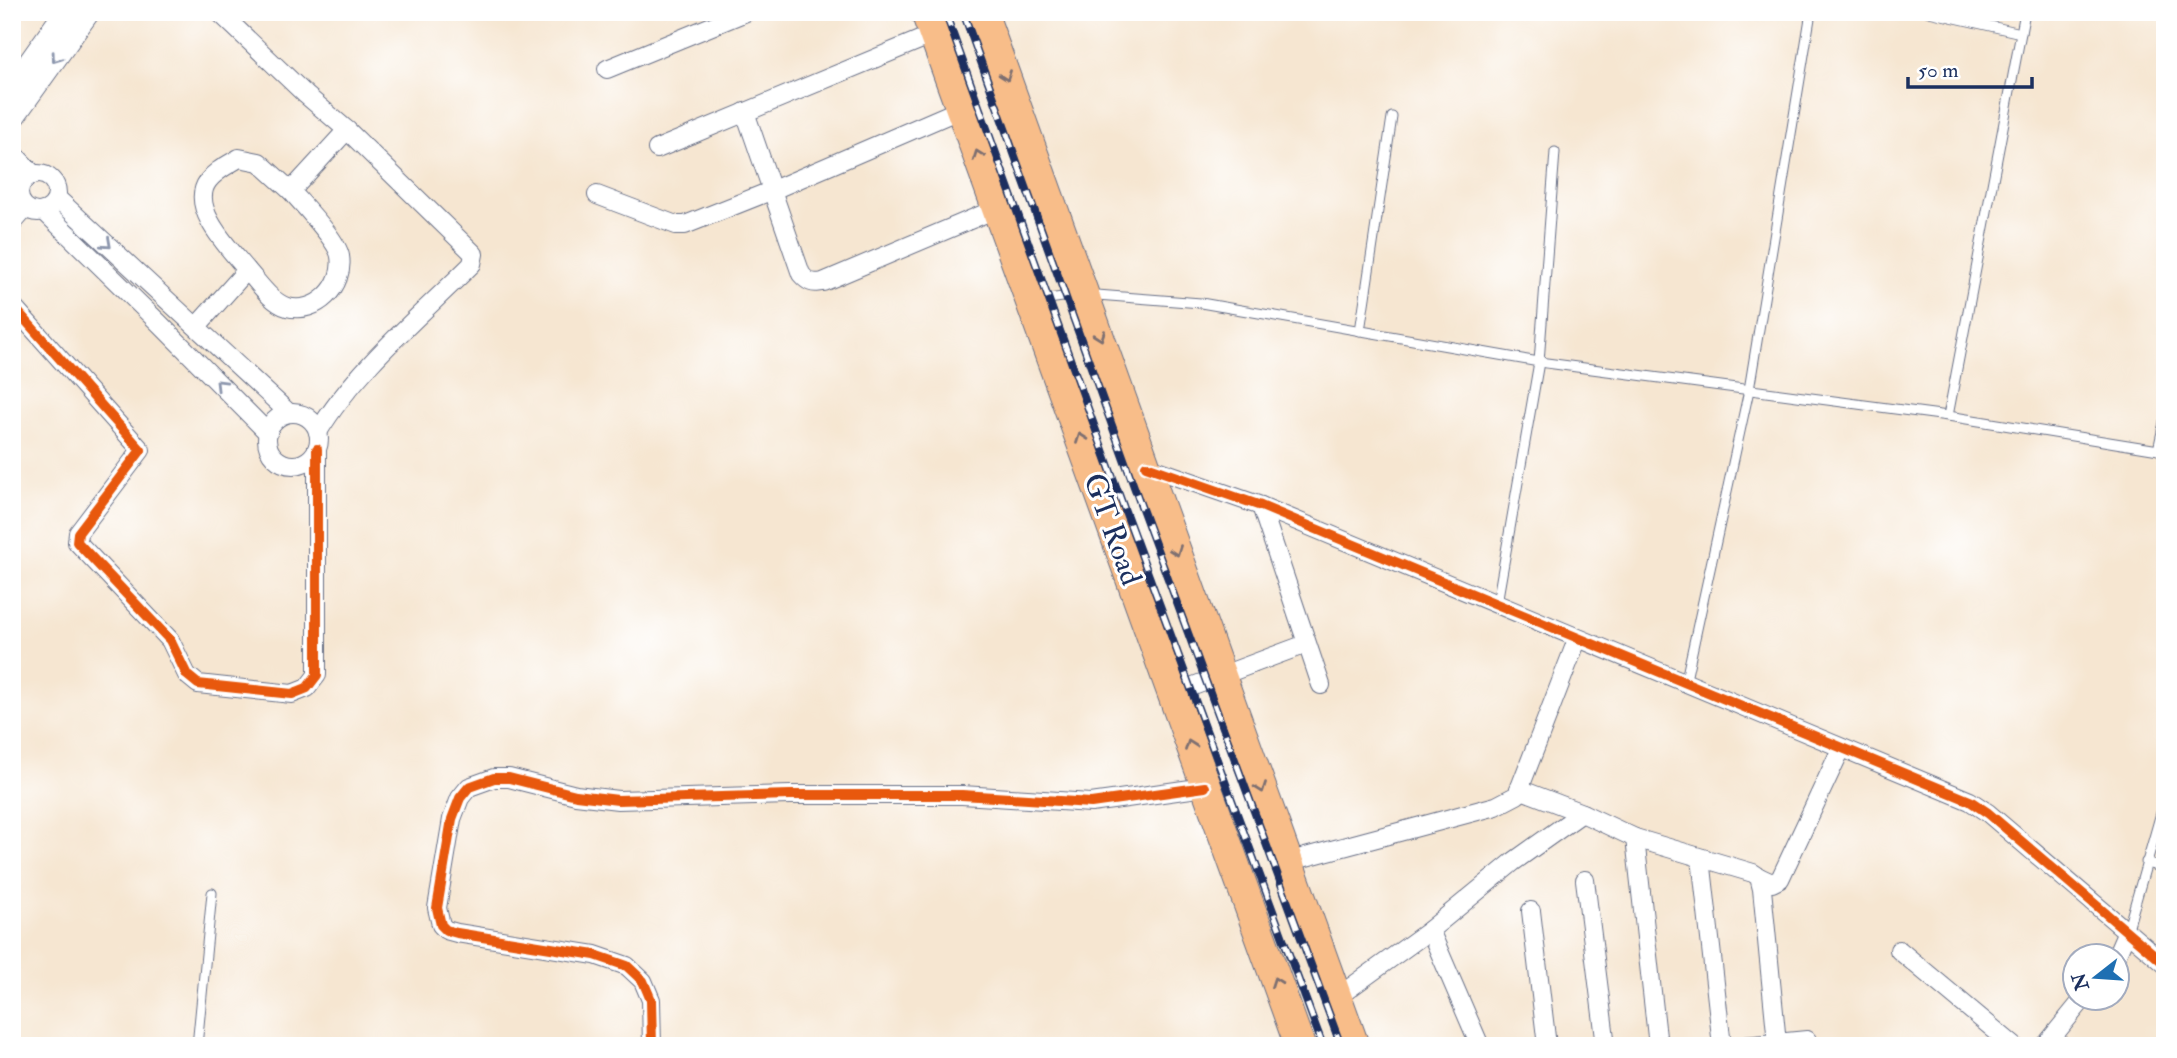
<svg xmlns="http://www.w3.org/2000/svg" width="2177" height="1058" viewBox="0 0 2177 1058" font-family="'IM FELL Double Pica',serif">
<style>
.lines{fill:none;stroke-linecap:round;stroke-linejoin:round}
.service-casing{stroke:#686f86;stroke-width:11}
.minor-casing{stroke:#686f86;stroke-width:20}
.tertiary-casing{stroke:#686f86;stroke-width:25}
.trunk-casing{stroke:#686f86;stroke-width:32}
.service{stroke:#fff;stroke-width:9}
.minor{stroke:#fff;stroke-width:18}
.tertiary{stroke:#fff;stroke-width:23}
.trunk{stroke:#f8bd89;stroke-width:30}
.rail-casing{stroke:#1b2f5e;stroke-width:8}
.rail{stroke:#fff;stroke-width:5;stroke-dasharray:16;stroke-linecap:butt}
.cycleway-casing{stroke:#fff;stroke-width:15}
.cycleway{stroke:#e8590c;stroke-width:10}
.oneway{stroke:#8d97ae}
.oneway2{stroke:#7e6f71}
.labels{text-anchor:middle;stroke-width:6;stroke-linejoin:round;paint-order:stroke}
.street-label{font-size:30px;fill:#1b2f5e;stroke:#fff}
</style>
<rect width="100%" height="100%" fill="#fff"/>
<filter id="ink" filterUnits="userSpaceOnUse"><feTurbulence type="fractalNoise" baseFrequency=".0143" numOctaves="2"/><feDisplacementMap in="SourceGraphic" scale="14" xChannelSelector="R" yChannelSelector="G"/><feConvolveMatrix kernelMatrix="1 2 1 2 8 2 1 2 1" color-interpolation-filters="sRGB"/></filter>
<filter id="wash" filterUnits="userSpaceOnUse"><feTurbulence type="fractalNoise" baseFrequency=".00686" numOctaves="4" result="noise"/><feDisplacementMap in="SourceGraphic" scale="28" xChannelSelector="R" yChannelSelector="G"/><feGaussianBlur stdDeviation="1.57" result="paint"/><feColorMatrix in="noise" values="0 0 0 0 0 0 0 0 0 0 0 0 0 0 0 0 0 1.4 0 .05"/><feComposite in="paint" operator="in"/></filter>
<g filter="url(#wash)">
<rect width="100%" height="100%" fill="#f6e6d1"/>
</g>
<g filter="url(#ink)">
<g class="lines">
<g class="service-casing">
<g id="service">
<path d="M1929,12L2021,33"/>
<path d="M1034,301L1084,294L1201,303L1539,362L1948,416L2165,451"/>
<path d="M1360,331L1392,117"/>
<path d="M1948,416L2025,12"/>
<path d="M2158,450L2165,418"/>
<path d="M1497,603L1539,362L1555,152"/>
<path d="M1685,684L1749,390L1811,12"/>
<path d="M2146,862L2165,869"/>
<path d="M2127,932L2165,799"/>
<path d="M12,1044L14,1046"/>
<path d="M197,1046L212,893"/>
</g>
</g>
<g class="minor-casing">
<g id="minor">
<path d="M219,12L306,95L347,130L474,254L472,264C421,315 355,370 318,432"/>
<path d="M607,69L746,12"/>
<path d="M745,112L801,274C808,282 812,284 823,282L998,208"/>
<path d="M657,149L934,34"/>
<path d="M12,152L34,175"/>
<circle cx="38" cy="193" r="19"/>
<path d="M597,195L676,225H685L773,190L961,109"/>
<path d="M57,198L289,413"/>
<path d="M44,211L159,323L268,433"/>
<path d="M12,224L26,208"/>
<path d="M247,270C258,282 271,302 287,307C316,315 345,286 340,256C337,240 303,205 291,191"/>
<path d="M12,305L141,450L78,533L77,542L170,640L187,675L198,684L292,694L307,688L317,675V449"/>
<path d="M197,326L247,270C231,250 188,208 208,181C216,170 228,165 239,158L259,162L291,191L347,130"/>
<circle cx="293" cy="439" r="26"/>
<path d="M1146,466L1261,506L1970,801L1988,813L2165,964"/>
<path d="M1261,506L1321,685"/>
<path d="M1172,694L1306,644"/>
<path d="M1519,789L1582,813L1635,838L1753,873L1759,877L1762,889L1777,1043"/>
<path d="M1635,838L1658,1046"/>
<path d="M1701,858L1722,1046"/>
<path d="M1287,862L1496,806L1517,795L1577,640"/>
<path d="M1759,877L1772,883L1780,879L1841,749"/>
<path d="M1585,880L1606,1046"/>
<path d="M1531,911L1547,1046"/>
<path d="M1430,930L1480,1046"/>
<path d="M1899,950L2014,1046"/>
<path d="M2116,956L2126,933"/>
<path d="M1336,998L1430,930L1513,862L1582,813"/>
<path d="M652,1046L651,1000L643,981L627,966L595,955L457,933L446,930L441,925L437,908L452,819L460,798L469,787L494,778H509L576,795L618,800L790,795H962L1091,803L1205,787"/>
<path d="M1744,1046L1807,1040"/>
<path d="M2045,1046L2084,998"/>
</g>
</g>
<g class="tertiary-casing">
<g id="tertiary">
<path d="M12,88L66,12"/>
<path d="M12,118L88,12"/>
</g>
</g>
<g class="trunk-casing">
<g id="trunk">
<path d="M926,12L1300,1046"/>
<path d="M982,12L1354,1046"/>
</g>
</g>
<use href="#service" class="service"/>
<use href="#minor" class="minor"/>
<use href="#tertiary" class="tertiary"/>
<use href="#trunk" class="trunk"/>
<g class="rail-casing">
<g id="rail">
<path d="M945,12L1125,511L1323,1046"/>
<path d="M963,12L1141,506L1341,1046"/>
</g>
</g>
<use href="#rail" class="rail"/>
<g class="cycleway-casing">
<g id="cycleway">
<path d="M12,305L141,450L78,533L77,542L170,640L187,675L198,684L292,694L307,688L317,675V449"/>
<path d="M1146,466L1261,506L1970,801L1988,813L2165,964"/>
<path d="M652,1046L651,1000L643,981L627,966L595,955L457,933L446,930L441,925L437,908L452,819L460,798L469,787L494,778H509L576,795L618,800L790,795H962L1091,803L1205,787"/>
</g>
</g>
<use href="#cycleway" class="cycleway"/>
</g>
<defs><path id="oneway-chevron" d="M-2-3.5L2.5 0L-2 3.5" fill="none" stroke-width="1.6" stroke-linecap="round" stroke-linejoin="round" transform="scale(1.75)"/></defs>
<g class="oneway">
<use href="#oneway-chevron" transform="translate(56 58) rotate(126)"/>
<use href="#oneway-chevron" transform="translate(107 244) rotate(42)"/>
<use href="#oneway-chevron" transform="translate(220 384) rotate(-135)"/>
</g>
<g class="oneway2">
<use href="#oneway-chevron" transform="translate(1006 76) rotate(70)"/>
<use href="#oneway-chevron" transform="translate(978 155) rotate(-110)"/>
<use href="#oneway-chevron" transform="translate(1100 336) rotate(70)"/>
<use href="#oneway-chevron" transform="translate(1081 438) rotate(-110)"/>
<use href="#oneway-chevron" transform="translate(1176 551) rotate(70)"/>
<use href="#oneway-chevron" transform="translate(1190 745) rotate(-110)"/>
<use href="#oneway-chevron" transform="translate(1261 788) rotate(70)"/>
<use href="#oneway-chevron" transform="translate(1276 982) rotate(-110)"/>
</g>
</g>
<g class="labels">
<g class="street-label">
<text transform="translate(1113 529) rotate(70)" y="10">GT Road</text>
</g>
</g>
<rect width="2177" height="1058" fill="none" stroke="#fff" stroke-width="42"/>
<g transform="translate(2096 977) rotate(253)"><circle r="33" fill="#ffffff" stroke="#a4acbf" stroke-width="2"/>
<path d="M0-5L12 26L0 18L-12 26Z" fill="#1f6fb2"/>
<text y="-10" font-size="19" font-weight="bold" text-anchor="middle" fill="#1b2f5e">N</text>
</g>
<path d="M1908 77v10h124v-10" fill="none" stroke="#1b2f5e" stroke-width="3.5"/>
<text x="1918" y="77" font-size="21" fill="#1b2f5e" stroke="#ffffff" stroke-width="5" paint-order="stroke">50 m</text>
</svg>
